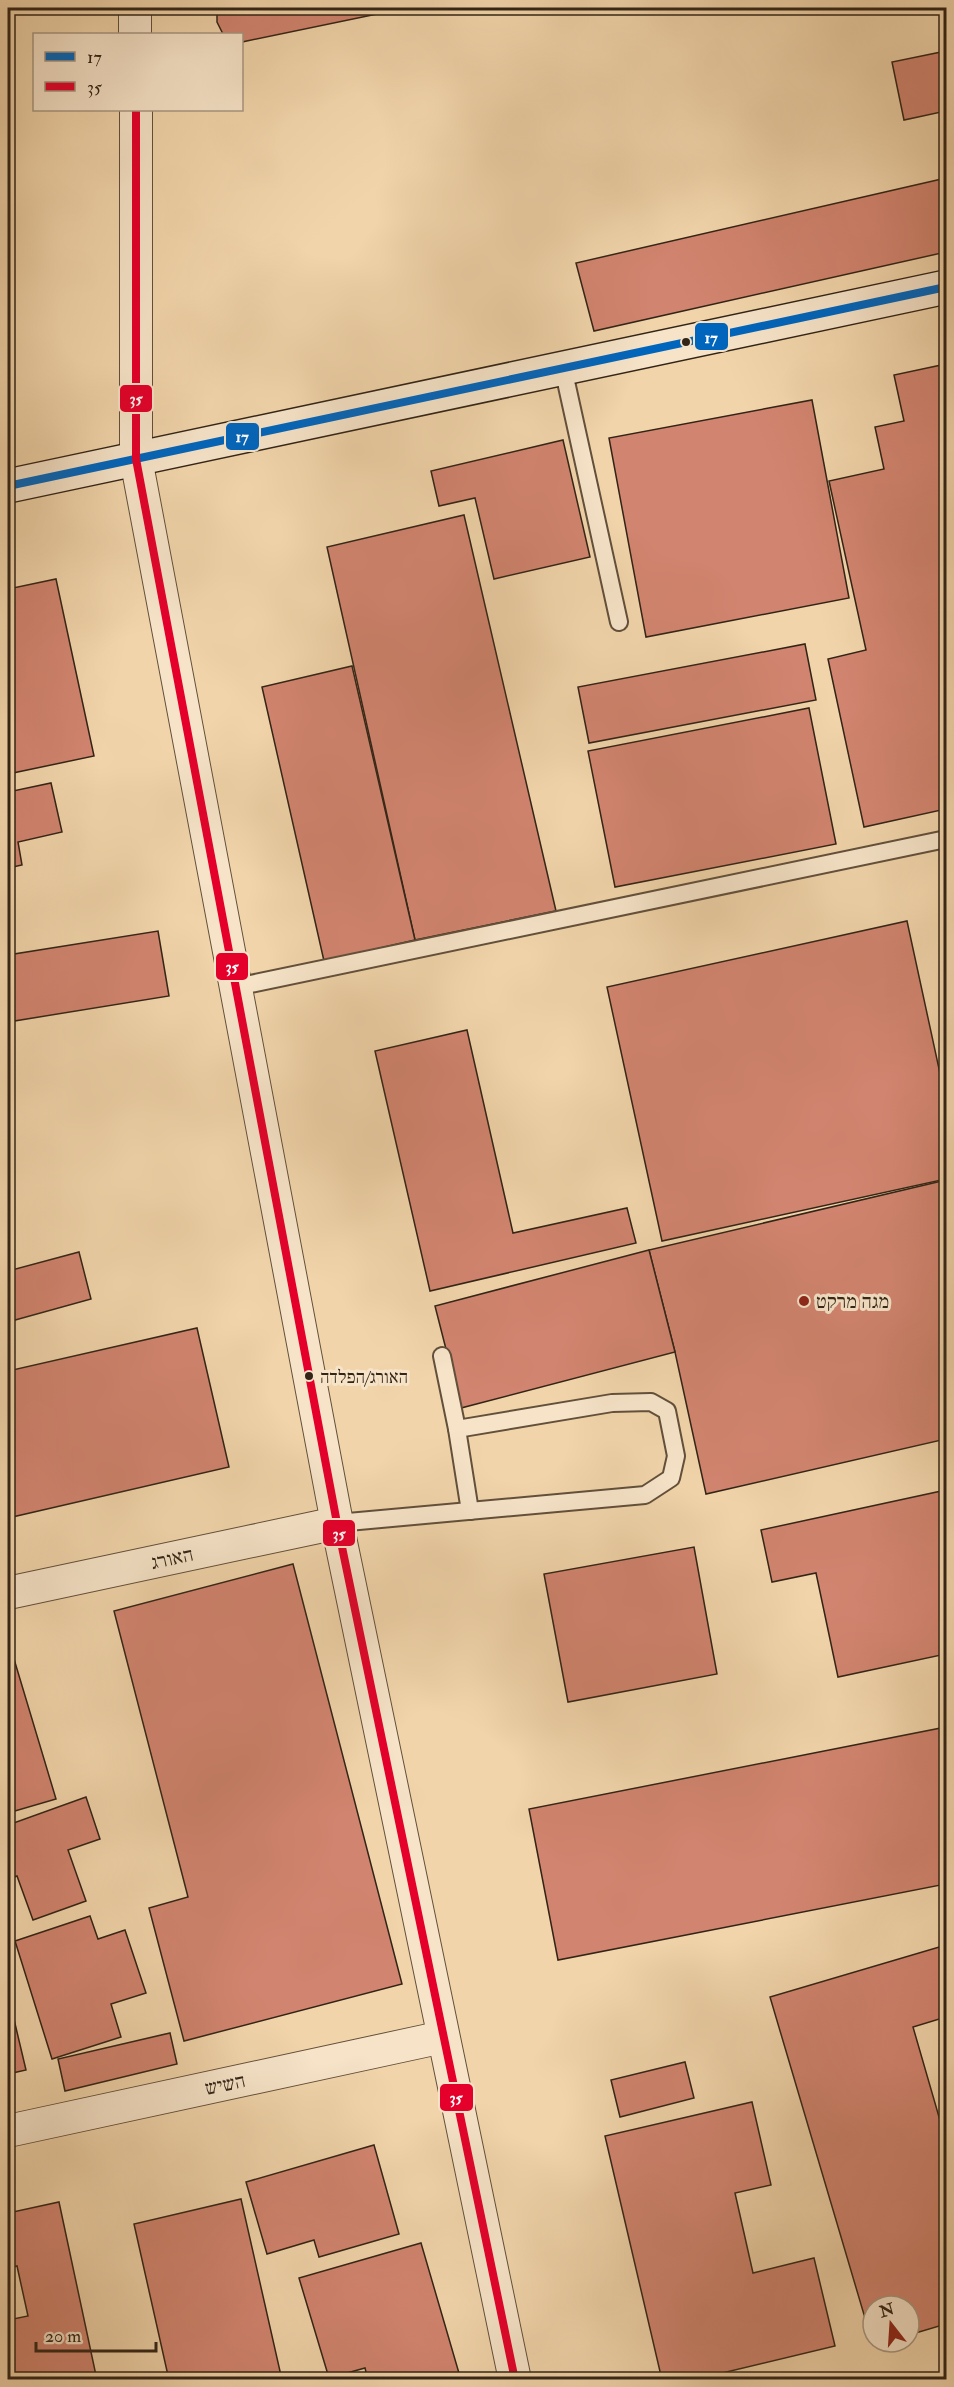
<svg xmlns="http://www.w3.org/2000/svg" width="954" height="2387" viewBox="0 0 954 2387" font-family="'IM FELL Double Pica','Frank Ruhl Libre',serif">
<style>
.building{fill:#d1846f;stroke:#322416;stroke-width:1.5}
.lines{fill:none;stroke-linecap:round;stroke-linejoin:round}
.lane-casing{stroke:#62503b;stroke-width:20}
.street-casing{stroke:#62503b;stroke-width:34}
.secondary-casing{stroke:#322416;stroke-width:36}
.lane{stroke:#f6e3c8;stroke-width:16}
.street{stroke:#f6e3c8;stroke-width:32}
.secondary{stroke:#f6e3c8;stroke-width:33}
.bus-1-casing{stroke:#f6e3c8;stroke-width:12}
.bus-2-casing{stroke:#f6e3c8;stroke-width:12}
.bus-1{stroke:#0065bd;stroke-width:8}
.bus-2{stroke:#e4002b;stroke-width:8}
.bus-dot{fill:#322416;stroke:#f6e3c8;stroke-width:2}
.poi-dot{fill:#8f2418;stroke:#f6e3c8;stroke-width:2}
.labels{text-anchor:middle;stroke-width:6;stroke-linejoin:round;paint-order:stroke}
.bus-label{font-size:18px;fill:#322416;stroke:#f6e3c8;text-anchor:start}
.poi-label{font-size:20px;fill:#322416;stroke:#f6e3c8;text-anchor:start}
.street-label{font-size:20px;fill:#322416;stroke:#f6e3c8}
.line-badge{stroke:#f6e3c8;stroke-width:2}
.badge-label{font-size:16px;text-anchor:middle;font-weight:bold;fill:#fff}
</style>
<rect width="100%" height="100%" fill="#f1d4aa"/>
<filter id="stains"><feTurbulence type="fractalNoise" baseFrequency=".00333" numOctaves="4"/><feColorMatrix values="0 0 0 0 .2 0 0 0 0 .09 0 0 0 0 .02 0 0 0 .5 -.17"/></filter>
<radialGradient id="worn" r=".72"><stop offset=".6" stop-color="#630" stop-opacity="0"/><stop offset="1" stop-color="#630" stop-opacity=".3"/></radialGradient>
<g class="building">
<path d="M217,8H406L242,42V34H223L217,22Z"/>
<path d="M946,51V111L904,120L892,62Z"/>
<path d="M946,178V252L594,331L576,263Z"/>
<path d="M946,364V809L864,827L828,659L866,650L829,481L884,469L875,427L904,421L894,375Z"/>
<path d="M812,400L849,598L646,637L609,438Z"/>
<path d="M563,440L590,557L494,579L475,498L439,506L431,471Z"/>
<path d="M464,515L556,911L415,940L327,547Z"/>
<path d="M56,579L94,756L8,774V589Z"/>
<path d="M805,644L816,700L589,743L578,687Z"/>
<path d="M352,666L415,940L324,961L262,687Z"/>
<path d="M809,708L836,844L615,887L588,751Z"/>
<path d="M51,783L62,832L18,842L22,865L8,868V792Z"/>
<path d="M907,921L946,1101V1179L662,1241L607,987Z"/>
<path d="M158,931L169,996L8,1022V955Z"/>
<path d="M467,1030L513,1233L627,1208L636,1243L430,1291L375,1051Z"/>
<path d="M946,1180V1439L706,1494L675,1352L649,1250Z"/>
<path d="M649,1250L675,1352L461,1408L435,1306Z"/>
<path d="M79,1252L91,1299L8,1322V1271Z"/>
<path d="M197,1328L229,1467L8,1518V1371Z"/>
<path d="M946,1490V1612L940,1613L946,1642V1654L838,1677L816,1573L772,1582L761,1530Z"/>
<path d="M694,1547L717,1674L568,1702L544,1574Z"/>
<path d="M293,1564L402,1984L184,2041L149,1908L188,1897L114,1611Z"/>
<path d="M14,1659L56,1799L8,1813V1661Z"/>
<path d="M946,1727V1884L558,1960L529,1809Z"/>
<path d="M86,1797L100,1839L68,1850L86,1901L33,1920L17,1876L8,1879V1825Z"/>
<path d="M90,1916L98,1939L125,1930L146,1993L111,2004L121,2037L52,2059L15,1941Z"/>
<path d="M946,1945V2017L913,2027L946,2141V2324L909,2335V2306H873V2342H884L873,2345L770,1997Z"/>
<path d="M8,1994L26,2070L8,2074Z"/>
<path d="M170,2033L177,2064L65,2091L58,2059Z"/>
<path d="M685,2062L694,2098L620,2117L611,2080Z"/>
<path d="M752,2102L771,2185L735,2193L753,2273L814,2258L835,2346L693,2380H662L605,2136Z"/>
<path d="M374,2145L399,2234L319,2257L314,2240L267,2254L246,2182Z"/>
<path d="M241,2199L282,2380H169L134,2224Z"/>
<path d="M59,2202L97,2380H8V2320L28,2316L17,2266L8,2268V2213Z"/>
<path d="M421,2243L461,2380H368L365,2368L329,2378L299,2278Z"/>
</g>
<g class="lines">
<g class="lane-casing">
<g id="lane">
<path d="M563,368L619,622"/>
<path d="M236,987L946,839"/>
<path d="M457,1429L470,1511"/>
<path d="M337,1523L645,1495L671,1478L676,1456L667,1411L651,1402L612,1403L457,1429L442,1356"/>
</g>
</g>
<g class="street-casing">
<g id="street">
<path d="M135,8V34"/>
<path d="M136,110V459L337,1523L515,2380"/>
<path d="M8,1593L337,1523"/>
<path d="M8,2131L443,2037"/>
</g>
</g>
<g class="secondary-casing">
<path id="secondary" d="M8,486L946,287"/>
</g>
<use href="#lane" class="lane"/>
<use href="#street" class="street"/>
<use href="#secondary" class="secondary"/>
<g class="bus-1-casing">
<path id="bus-1" d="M8,486L946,287"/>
</g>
<g class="bus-2-casing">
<path id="bus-2" d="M136,110V459L337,1523L515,2380"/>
</g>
<use href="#bus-1" class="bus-1"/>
<use href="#bus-2" class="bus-2"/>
</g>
<g class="bus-dot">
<circle cx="686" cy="342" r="5"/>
<circle cx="309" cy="1376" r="5"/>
</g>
<circle class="poi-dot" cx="804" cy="1301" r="6"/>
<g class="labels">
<g class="bus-label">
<text x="320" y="1383">האורג/הפלדה</text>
</g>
<g class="poi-label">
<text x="816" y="1308">מגה מרקט</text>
</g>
<g class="street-label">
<text transform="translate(172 1558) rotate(-12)" y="7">האורג</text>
<text transform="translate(225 2084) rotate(-12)" y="7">השיש</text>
</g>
</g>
<g class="line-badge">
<rect x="694" y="322" width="35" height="29" rx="6" fill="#0065bd"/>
<rect x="119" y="384" width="34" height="29" rx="6" fill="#e4002b"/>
<rect x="225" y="422" width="35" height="29" rx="6" fill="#0065bd"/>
<rect x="215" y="952" width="34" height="29" rx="6" fill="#e4002b"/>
<rect x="322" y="1519" width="34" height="28" rx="6" fill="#e4002b"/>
<rect x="439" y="2083" width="35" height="29" rx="6" fill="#e4002b"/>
</g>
<g class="badge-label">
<text x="711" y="343">17</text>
<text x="136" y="404">35</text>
<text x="242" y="442">17</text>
<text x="232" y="972">35</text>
<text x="339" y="1539">35</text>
<text x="456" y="2103">35</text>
</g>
<rect width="954" height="2387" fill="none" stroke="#f1d4aa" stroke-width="30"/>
<rect x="9" y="9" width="936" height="2369" fill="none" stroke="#322416" stroke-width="3"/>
<rect x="15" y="15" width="924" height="2357" fill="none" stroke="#322416" stroke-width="1.5"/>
<rect x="33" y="33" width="210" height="78" fill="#f6e3c8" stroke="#a89781" stroke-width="1.5"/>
<rect x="45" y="52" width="30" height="9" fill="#0065bd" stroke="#a89781" stroke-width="1.5"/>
<text x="87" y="63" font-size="18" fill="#322416">17</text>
<rect x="45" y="82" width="30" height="9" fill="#e4002b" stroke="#a89781" stroke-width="1.5"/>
<text x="87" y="93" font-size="18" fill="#322416">35</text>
<g transform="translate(891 2324) rotate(343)"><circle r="28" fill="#f6e3c8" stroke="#a89781" stroke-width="1.5"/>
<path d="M0-4.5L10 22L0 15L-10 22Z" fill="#8f2418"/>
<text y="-9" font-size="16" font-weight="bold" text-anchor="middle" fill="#322416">N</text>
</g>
<path d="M36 2342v9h120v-9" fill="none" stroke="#322416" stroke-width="3"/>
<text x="45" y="2342" font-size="18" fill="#322416" stroke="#f6e3c8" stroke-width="4.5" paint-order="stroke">20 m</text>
<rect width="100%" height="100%" filter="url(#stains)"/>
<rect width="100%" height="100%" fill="url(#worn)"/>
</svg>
